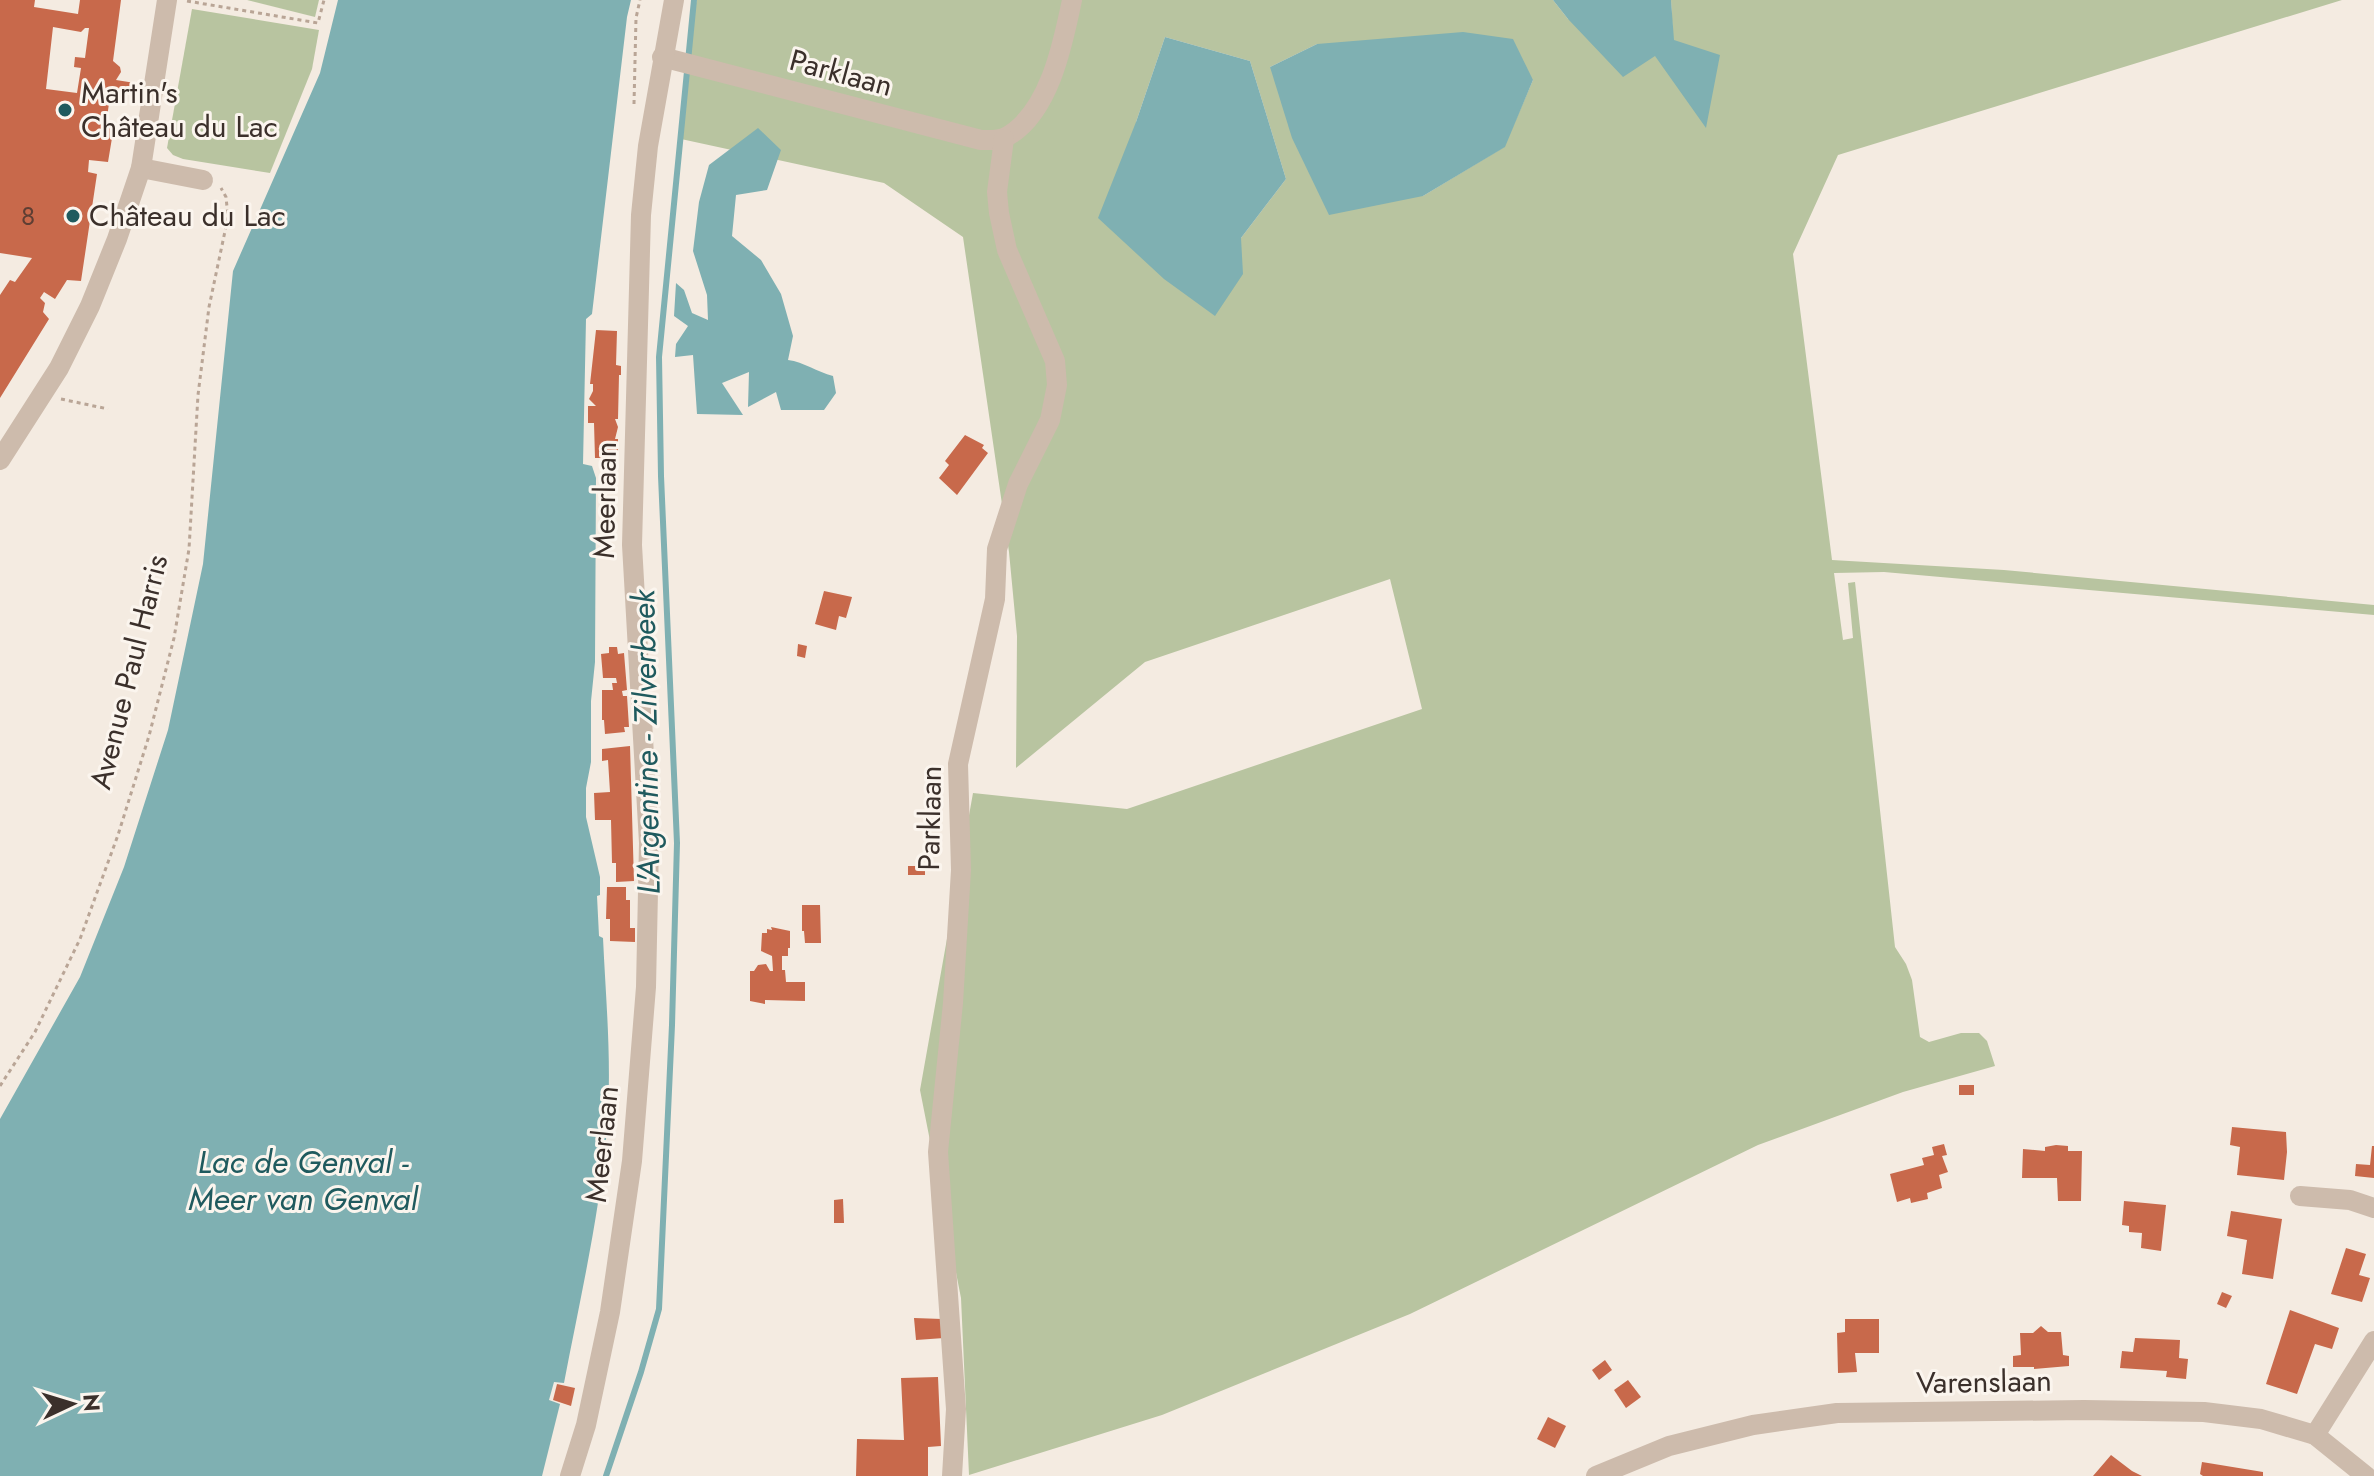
<svg xmlns="http://www.w3.org/2000/svg" width="2374" height="1476" viewBox="0 0 2374 1476" font-family="Jost,sans-serif">
<style>
.green{fill:#b8c4a0;fill-rule:evenodd}
.water{fill:#7fb0b2}
.lines{fill:none;stroke-linecap:round;stroke-linejoin:round}
.stream{stroke:#7fb0b2;stroke-width:6}
.building{fill:#c8694b;fill-rule:evenodd}
.path{stroke:#b9a596;stroke-width:3;stroke-dasharray:4 4;stroke-linecap:butt}
.minor{stroke:#cdbbac;stroke-width:20}
.poi-dot{fill:#1f5a5e;stroke:#fbf5ee;stroke-width:3}
.labels{text-anchor:middle;stroke-width:6;stroke-linejoin:round;paint-order:stroke}
.number-label{font-size:26px;fill:#5e3e33}
.street-label{font-size:30px;fill:#3b302b;stroke:#fbf5ee}
.poi-label{font-size:30px;fill:#3b302b;stroke:#fbf5ee;text-anchor:start}
.water-label{font-size:32px;font-style:italic;fill:#1f5a5e;stroke:#fbf5ee}
</style>
<rect width="100%" height="100%" fill="#f4ebe1"/>
<g class="green">
<path d="M247,0H319L315,17Z"/>
<path d="M697,0H1553L1568,19L1673,40L1671,0H2342L1838,155L1793,254L1832,560L2004,570L2374,605V615L1884,572L1834,573L1843,640L1853,638L1848,583L1855,582L1895,947L1906,964L1912,980L1920,1037L1929,1042L1961,1033H1979L1987,1041L1995,1066L1903,1092L1758,1145L1410,1314L1162,1415L969,1475L961,1298L920,1090L973,793L1127,809L1422,709L1390,579L1145,662L1016,768L1017,636L1009,552L963,237L884,183L681,139L692,15ZM1165,37L1250,61L1286,179L1241,238L1136,122ZM1317,44L1533,80L1504,147L1423,196L1270,67Z"/>
<path d="M192,9L319,30L312,69L270,173L183,159L173,155L167,148Z"/>
</g>
<g class="water">
<path d="M338,0H631L627,17L592,314L586,319L583,464L592,466L596,478L595,662L591,701V762L586,788V817L600,877V895L597,896L599,936L603,938C606,1002 612,1064 607,1128C600,1214 580,1299 564,1383L554,1382L549,1400L560,1404L542,1476H0V1119L80,977L124,867L168,730L203,564L233,271L320,73Z"/>
<path d="M1553,0H1671L1674,40L1720,55L1706,128L1655,56L1623,77L1568,19Z"/>
<path d="M1463,32L1513,39L1533,80L1505,147L1423,196L1329,215L1292,138L1270,67L1317,44Z"/>
<path d="M1165,37L1250,61L1286,179L1241,238L1243,274L1215,316L1164,279L1098,218L1136,122Z"/>
<path d="M758,128L781,150L767,190L736,195L732,236L761,260L781,294L793,336L788,360C804,362 817,372 833,376L836,393L824,410H781L776,392L748,407L749,372L722,383L743,415L697,414L693,355L675,357L676,344L688,326L674,316L676,283L684,290L692,313L708,320L707,295L693,251L699,202L709,165Z"/>
</g>
<g class="lines">
<path class="stream" d="M606,1476L641,1372L659,1309L672,1025L677,843L661,476L659,357L694,0"/>
</g>
<g class="building">
<path d="M0,0H35L34,7L78,14L80,0H121L113,61L120,67L121,72L116,80L135,83L133,94L120,92L116,97L110,96L106,125L114,126L108,162L89,160L88,172L97,174L81,281L67,280L55,299L44,292L40,298L45,303L43,312L49,319L0,398V295L10,280L15,282L32,258L0,253ZM53,27L81,32L85,28H89L85,58L75,57L74,67L81,68L77,93L46,89Z"/>
<path d="M596,330L617,331L616,365L621,366V375H619L618,419H615L618,427L615,439H618V458H595L594,423H588V406H596L589,399L593,391V384H590Z"/>
<path d="M965,435L984,445L982,448L988,453L957,495L939,478L949,465L945,461Z"/>
<path d="M824,591L852,597L846,618L839,616L836,630L815,624Z"/>
<path d="M798,644L807,646L805,658L797,656Z"/>
<path d="M609,647H617L618,654L624,653L627,690L622,691L623,696H627L629,727H624L625,732L605,734L604,720H602V690H613L612,683H617L616,678H603L601,654L609,653Z"/>
<path d="M630,746L634,881L616,882V863H612L611,820H595L594,793L610,792L608,760L602,761V749Z"/>
<rect x="908" y="866" width="17" height="9"/>
<path d="M607,887H626V900H630V928H635V942L610,941V919H606Z"/>
<path d="M802,905H820L821,943H805L804,931H802Z"/>
<path d="M771,927L790,931V948H788V956H782V970H785L786,982H805V1001L765,1000V1004L750,1001V971H754L758,965L766,964L770,971H773L772,956L761,951L762,933H767V929L772,930Z"/>
<rect x="1959" y="1085" width="15" height="10"/>
<path d="M2232,1127L2286,1132L2287,1152L2284,1180L2237,1175L2240,1147L2230,1145Z"/>
<path d="M1944,1144L1947,1155L1942,1156L1948,1172L1939,1175L1942,1188L1927,1193L1928,1199L1911,1203L1910,1198L1897,1202L1890,1174L1924,1165L1922,1158L1934,1155L1932,1147Z"/>
<path d="M2056,1145L2068,1146V1151H2082L2081,1201H2058L2057,1178H2022L2023,1149L2045,1151V1147Z"/>
<path d="M2372,1146H2374V1178L2355,1176L2356,1164L2370,1165Z"/>
<path d="M843,1199L844,1223H834V1200Z"/>
<path d="M2124,1201L2166,1205L2161,1251L2141,1248L2142,1233L2129,1232V1226L2122,1225Z"/>
<path d="M2231,1211L2282,1219L2273,1279L2242,1274L2247,1240L2227,1236Z"/>
<path d="M2346,1248L2366,1254L2359,1275L2370,1278L2362,1302L2331,1294Z"/>
<path d="M2222,1292L2232,1296L2226,1308L2217,1304Z"/>
<path d="M2290,1310L2339,1328L2332,1349L2315,1344L2297,1394L2266,1384Z"/>
<path d="M914,1318L942,1319L944,1338L916,1340Z"/>
<path d="M1845,1319H1879V1353H1855L1857,1372L1838,1373L1837,1333L1845,1332Z"/>
<path d="M2041,1326L2048,1332H2061L2063,1355L2069,1356V1366L2034,1369V1367H2013V1356L2021,1355L2020,1333H2033Z"/>
<path d="M2135,1338L2180,1340L2179,1358L2188,1359L2186,1379L2166,1377L2167,1371L2120,1368L2122,1351L2133,1352Z"/>
<path d="M1605,1360L1612,1370L1599,1380L1592,1370Z"/>
<path d="M938,1377L941,1446L928,1447V1476H856L857,1439L904,1440L901,1378Z"/>
<path d="M1628,1380L1641,1397L1626,1408L1614,1390Z"/>
<path d="M557,1384L575,1388L571,1406L553,1400Z"/>
<path d="M1548,1417L1566,1426L1555,1448L1537,1439Z"/>
<path d="M2111,1455L2132,1471L2142,1476H2093Z"/>
<path d="M2202,1462L2263,1472V1476H2203L2200,1474Z"/>
</g>
<g class="lines">
<g class="path">
<path d="M187,1L318,23L324,0"/>
<path d="M634,104L636,18L640,0"/>
<path d="M61,399L108,409"/>
<path d="M0,1086L35,1032L80,939L118,835L149,736L174,638L189,549L198,395L209,307L228,217L226,197L221,188"/>
</g>
<g class="minor">
<path d="M662,57L981,140C989,140 999,141 1006,137C1049,114 1063,44 1072,0"/>
<path d="M141,168L203,180"/>
<path d="M0,460L59,368L90,306L117,239L141,168L167,0"/>
<path d="M2300,1196L2350,1200L2374,1208"/>
<path d="M2315,1435L2374,1341"/>
<path d="M570,1476L586,1425L610,1312L632,1161L646,987L649,843L632,545L641,215L648,146L674,0"/>
<path d="M952,1476L956,1409L938,1152L953,1003L961,870L958,764L995,599L997,549L1018,484L1050,420L1057,385L1055,361L1007,250L999,213L997,192L1004,139"/>
<path d="M1596,1476L1669,1446L1753,1425L1837,1413L2084,1410L2204,1412L2261,1419L2315,1435L2366,1476"/>
</g>
</g>
<g class="poi-dot">
<circle cx="65" cy="110" r="8"/>
<circle cx="73" cy="216" r="8"/>
</g>
<g class="labels">
<g class="number-label">
<text x="28" y="225">8</text>
</g>
<g class="street-label">
<text transform="translate(841 73) rotate(15)" y="10">Parklaan</text>
<text transform="translate(605 500) rotate(-89)" y="10">Meerlaan</text>
<text transform="translate(129 672) rotate(-76)" y="10">Avenue Paul Harris</text>
<text transform="translate(930 818) rotate(-89)" y="10">Parklaan</text>
<text transform="translate(602 1144) rotate(-84)" y="10">Meerlaan</text>
<text transform="translate(1984 1382) rotate(-1)" y="10">Varenslaan</text>
</g>
<g class="poi-label">
<text x="81" y="103">Martin's<tspan x="81" dy="34">Château du Lac</tspan></text>
<text x="89" y="226">Château du Lac</text>
</g>
<g class="water-label">
<text transform="translate(646 742) rotate(-91)" y="11">L'Argentine - Zilverbeek</text>
<text x="303" y="1173">Lac de Genval -<tspan x="303" dy="37">Meer van Genval</tspan></text>
</g>
</g>
<g transform="translate(72 1404) rotate(86)" stroke="#fbf5ee" stroke-width="6" paint-order="stroke">
<path d="M0-6L14 30L0 20L-14 30Z" fill="#3b302b"/>
<text y="-12" font-size="22" font-weight="bold" text-anchor="middle" fill="#3b302b">N</text>
</g>
</svg>
